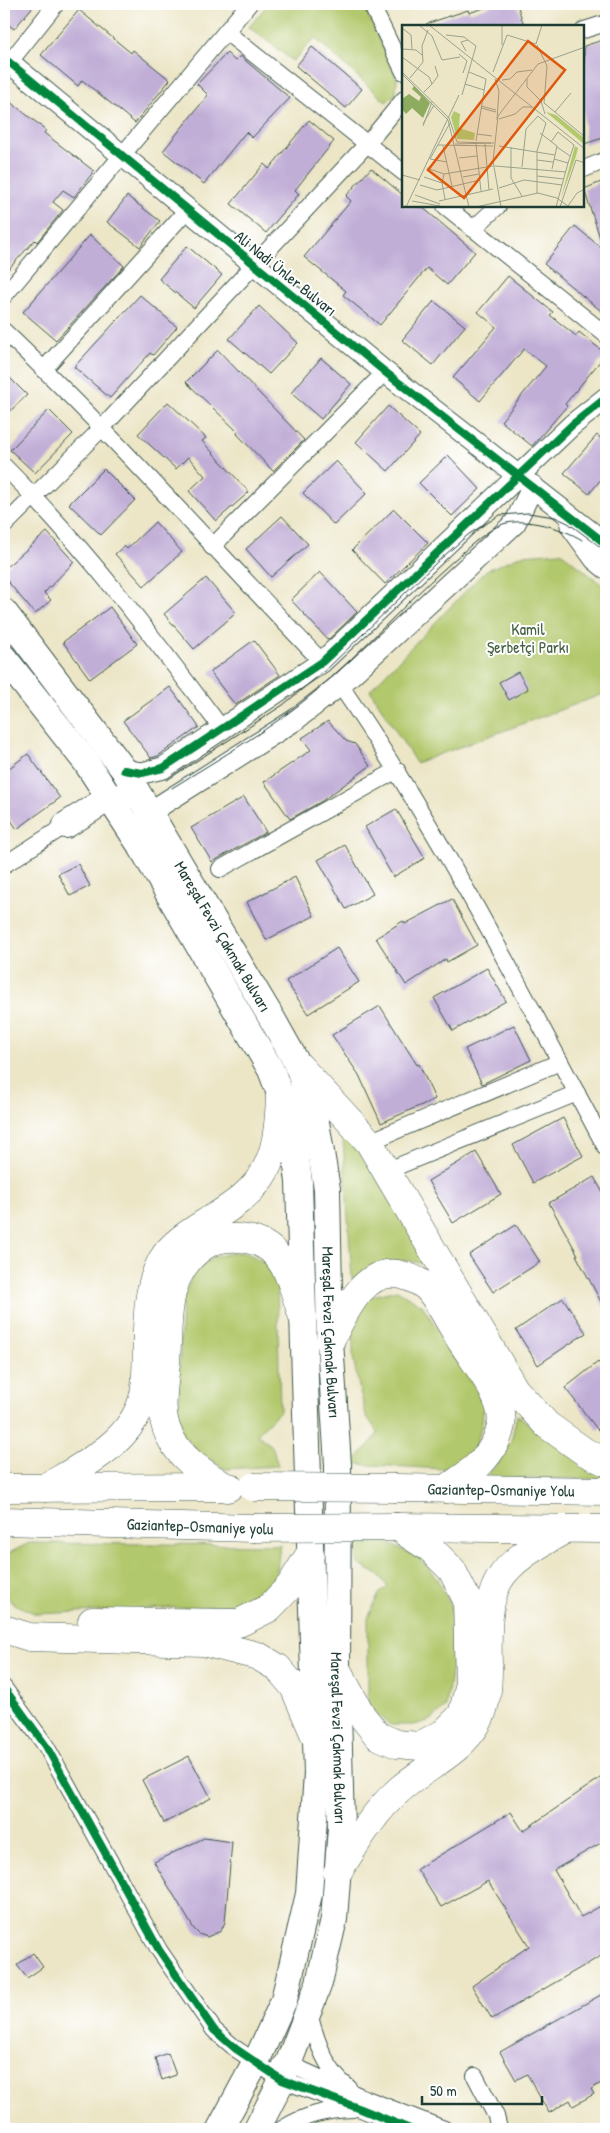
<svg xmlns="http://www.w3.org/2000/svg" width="610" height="2133" viewBox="0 0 610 2133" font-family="'Patrick Hand',sans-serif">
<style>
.green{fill:#b2c86c;stroke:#688250}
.building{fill:#c1aed7}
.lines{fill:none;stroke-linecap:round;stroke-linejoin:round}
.minor-casing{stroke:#3e564a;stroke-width:18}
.tertiary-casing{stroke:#3e564a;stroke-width:23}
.primary-casing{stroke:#3e564a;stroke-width:28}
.trunk-casing{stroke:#3e564a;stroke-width:29}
.minor{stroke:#fff;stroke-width:16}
.tertiary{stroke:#fff;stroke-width:21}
.primary{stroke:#fff;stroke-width:26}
.trunk{stroke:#fff;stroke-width:28}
.tram{stroke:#1f3d34;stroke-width:1}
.trunk-bridge-casing{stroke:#3e564a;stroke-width:29;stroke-linecap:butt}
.trunk-bridge{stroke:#fff;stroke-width:28}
.cycleway-casing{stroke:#fff;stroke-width:11}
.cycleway{stroke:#00873e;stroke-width:8}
.labels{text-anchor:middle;stroke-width:4;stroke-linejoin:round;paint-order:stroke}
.street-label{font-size:16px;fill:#1f3d34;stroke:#fff}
.park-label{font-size:16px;fill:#446042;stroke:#fff}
.inset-road{fill:none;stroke:#9aa28c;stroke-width:1}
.view{fill:#de580e;fill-opacity:0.15;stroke:#de580e;stroke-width:2.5}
.inset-edge{fill:none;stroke:#1f3d34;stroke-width:2.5}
</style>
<rect width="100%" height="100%" fill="#fff"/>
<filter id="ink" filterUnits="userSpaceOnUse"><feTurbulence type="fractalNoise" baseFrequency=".02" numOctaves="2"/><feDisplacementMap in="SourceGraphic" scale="10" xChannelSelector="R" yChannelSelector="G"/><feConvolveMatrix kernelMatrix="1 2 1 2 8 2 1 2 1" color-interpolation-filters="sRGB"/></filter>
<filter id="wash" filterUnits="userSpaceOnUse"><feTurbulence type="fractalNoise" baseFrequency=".0096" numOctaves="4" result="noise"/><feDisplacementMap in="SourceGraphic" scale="20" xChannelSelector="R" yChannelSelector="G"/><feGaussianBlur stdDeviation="1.12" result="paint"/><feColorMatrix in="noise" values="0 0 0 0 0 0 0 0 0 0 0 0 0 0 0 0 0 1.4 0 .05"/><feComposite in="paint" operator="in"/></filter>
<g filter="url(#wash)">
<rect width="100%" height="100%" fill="#ece6c7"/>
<g class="green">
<path d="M268,4H363L397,78L396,94L386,102L315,38L293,61L249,27Z"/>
<path d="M561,552L606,588V693L416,763L370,690L485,571L522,555Z"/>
<path d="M344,1124L432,1266C394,1255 386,1262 352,1279L343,1139Z"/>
<path d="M238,1252C259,1256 266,1262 277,1280L280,1411L257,1434L273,1448L278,1466L225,1469L202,1455L182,1435L178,1409L182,1301L194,1272L213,1257Z"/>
<path d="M397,1290L422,1305L484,1400L482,1423L475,1448L463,1460L444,1469L354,1464C361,1450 371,1445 378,1433L366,1415L359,1387L353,1357V1317L368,1297Z"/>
<path d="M517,1415L606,1477V1479L484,1478L498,1464L511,1441Z"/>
<path d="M385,1542L418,1557L436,1577L451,1605L452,1664L446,1707L431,1720L414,1725H390L368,1708V1618L379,1594L388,1587L378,1575L358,1564L355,1544Z"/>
<path d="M29,1543L280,1545L276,1578L260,1591L235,1605L36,1614L12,1603L4,1592V1561L11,1552Z"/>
</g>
<g id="blocks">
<g class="building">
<path d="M4,4H35L14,29L4,21Z"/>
<path d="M496,4H517L524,26H427L426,24L468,10L469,13Z"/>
<path d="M79,10L131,53L133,50L170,80L135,123L82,80L78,86L41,55Z"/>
<path d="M606,39V137L584,144V46Z"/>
<path d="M312,47L362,89L346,108L296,66Z"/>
<path d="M227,53L235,61L240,56L290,98L252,138L246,132L204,184L163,151L208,95L197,84Z"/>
<path d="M4,97L46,130L44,133L94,171L74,197L63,190L53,202L63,210L37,242L35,240L4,274Z"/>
<path d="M309,120L334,141L295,190L299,194L266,233L231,204L264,164L269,169Z"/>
<path d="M371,168L404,196V206H421L475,252L447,285L427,268L380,325L343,295L346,291L304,257L351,201L346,196Z"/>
<path d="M606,180V315L544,264L575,226L604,250L584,189Z"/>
<path d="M127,196L160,221L140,247L107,222Z"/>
<path d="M90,235L124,266L56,340L23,312Z"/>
<path d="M187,246L222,275L194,308L159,279Z"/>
<path d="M508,276L553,312L550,315L576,336L579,332L606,354L565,404L567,406L532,446L501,421L546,366L524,349L480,401L453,378L496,327L478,312Z"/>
<path d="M140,295L177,327L153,355L150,353L110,398L74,367Z"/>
<path d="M434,301L465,326L433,365L402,340Z"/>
<path d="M259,306L298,343L269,374L229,339Z"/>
<path d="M218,350L304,440L273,471L237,434L238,432L186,382Z"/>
<path d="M321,358L351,384L321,419L291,393Z"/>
<path d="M4,372L27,395L4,417Z"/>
<path d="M168,402L206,438L202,441L249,492L216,521L189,491L205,476L188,457L176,469L138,434Z"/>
<path d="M388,406L420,435L388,471L356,442Z"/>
<path d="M49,410L73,434L35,473L10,450Z"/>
<path d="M597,435L606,443V473L589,494L564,473Z"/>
<path d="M448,455L480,489L452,516L419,483Z"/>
<path d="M336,461L367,493L334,525L303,493Z"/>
<path d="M104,469L135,500L101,535L69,504Z"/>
<path d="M394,509L428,543L385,584L352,550Z"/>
<path d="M282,516L308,544L271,577L246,549Z"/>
<path d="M155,522L182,552L144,586L115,554L124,546L127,549Z"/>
<path d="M47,532L74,562L44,593L51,600L35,614L4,577V569Z"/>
<path d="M320,572L357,612L328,640L291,600Z"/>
<path d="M206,578L236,613L194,649L164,614Z"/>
<path d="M110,607L137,644L90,679L63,642Z"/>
<path d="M254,640L280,675L235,705L210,672Z"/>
<path d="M518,672L528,689L509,700L499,682Z"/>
<path d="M170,687L199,727L158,756L151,758L123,721Z"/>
<path d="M328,721L346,741L355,744L370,766L322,801L290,819L264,782L311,750L302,738Z"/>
<path d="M28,754L60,798L17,829L4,810V772Z"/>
<path d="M244,797L266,832L212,862L191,828Z"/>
<path d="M396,809L425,858L393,877L365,827Z"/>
<path d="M345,845L373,894L346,909L318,860Z"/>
<path d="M78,864L90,886L70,896L58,874Z"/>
<path d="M295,877L314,916L266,940L247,902Z"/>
<path d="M452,899L477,945L447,962L446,959L406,985L376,938L403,921L405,924Z"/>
<path d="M337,948L359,982L308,1014L286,981Z"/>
<path d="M487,968L506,1001L453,1031L434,998Z"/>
<path d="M380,1006L417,1065L419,1064L435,1099L381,1123L359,1075L332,1035Z"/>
<path d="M514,1025L531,1060L482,1084L465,1049Z"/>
<path d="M563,1118L583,1156L533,1183L513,1145Z"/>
<path d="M476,1152L501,1194L453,1223L428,1181Z"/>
<path d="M594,1177L606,1198V1311L576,1255H578L549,1203Z"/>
<path d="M516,1225L540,1262L493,1292L469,1255Z"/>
<path d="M563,1298L586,1333L538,1365L516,1330Z"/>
<path d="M598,1362L606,1371V1423L598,1430L565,1388Z"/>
<path d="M189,1756L211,1798L164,1823L142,1780Z"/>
<path d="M606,1774V1840L554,1870L581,1917L606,1903V1953L492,2019L472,1986L529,1946L488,1881L441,1907L417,1869L511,1812L523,1831Z"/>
<path d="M204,1838L232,1842L225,1922L221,1931L207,1937L199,1934L194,1929L154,1862Z"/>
<path d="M33,1953L43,1967L27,1978L17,1965Z"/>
<path d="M606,1992V2080L591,2089L594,2094L573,2106L570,2100L549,2113L527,2074L516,2080L500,2052Z"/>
<path d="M168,2053L176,2075L162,2080L155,2058Z"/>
</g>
</g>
</g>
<g filter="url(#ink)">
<use href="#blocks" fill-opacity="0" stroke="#3e564a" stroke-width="1"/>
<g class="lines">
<g class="minor-casing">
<g id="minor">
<path d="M371,4L404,72"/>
<path d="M584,30L606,23"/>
<path d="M226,32L404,173"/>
<path d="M4,69L56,4"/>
<path d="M584,169L606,160"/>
<path d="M445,206L606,335"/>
<path d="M473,229L498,206"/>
<path d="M4,296L249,4"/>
<path d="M4,331C115,436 216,551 322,662"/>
<path d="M44,369L187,210"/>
<path d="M4,466C84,546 154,638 222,729"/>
<path d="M4,526L102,428L367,144L404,99"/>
<path d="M212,547L385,372"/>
<path d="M340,685C441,832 522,991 606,1148"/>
<path d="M4,865L66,825"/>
<path d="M220,869L397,770"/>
<path d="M369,1142L560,1062"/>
<path d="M386,1171L577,1093"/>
<path d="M4,1688L46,1746L159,1950L214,2030L236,2049L282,2080L361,2109L410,2129"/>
<path d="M309,2013C315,2037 326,2072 348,2087"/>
<path d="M281,2064H289L364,2098L444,2129"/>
<path d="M475,2076L496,2116L499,2129"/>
<path d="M282,2129C304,2115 326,2110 353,2109"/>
</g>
</g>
<g class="tertiary-casing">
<g id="tertiary">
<path d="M4,58L385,372L606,544"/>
<path d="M571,526L595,559L606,568"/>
<path d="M124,770L142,773L163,768L322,662L572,425L606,398"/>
<path d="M150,812L295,720L340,685L515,523L533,486"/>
</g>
</g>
<g class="primary-casing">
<g id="primary">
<path id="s1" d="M4,612L124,770L274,1022L298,1065L316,1122L327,1189L330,1341L338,1465L337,1670L341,1827L334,1919L319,1983L282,2080L257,2129"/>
<path d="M4,658L86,762L142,848L271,1070L292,1125L299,1182L317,1773L309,1894L284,2000L256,2062L220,2129"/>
<path d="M66,825L109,798L125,797"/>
</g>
</g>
<g class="trunk-casing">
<g id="trunk">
<path d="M298,1065L369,1142L515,1390L547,1425L585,1452L606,1462"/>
<path d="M330,1341C344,1314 364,1265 402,1275C413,1278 424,1283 431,1292C443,1308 452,1327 463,1344C476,1364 506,1401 501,1425C495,1456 471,1473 446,1489"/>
<path d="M4,1488L229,1487"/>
<path d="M45,1488C82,1466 131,1443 143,1398C148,1381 146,1348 147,1329C148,1304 150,1282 162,1260C172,1243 192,1231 208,1221C267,1187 278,1161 280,1095"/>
<path d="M227,1488C204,1473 181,1460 169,1435C158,1412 164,1387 166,1363C168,1338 166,1304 176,1280C182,1267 190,1256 201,1248C223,1232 261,1235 278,1257C291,1273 296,1298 303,1317"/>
<path id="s2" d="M396,1488L606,1491"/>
<path d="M4,1521L253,1528"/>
<path d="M397,1527L606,1529"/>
<path d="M92,1621L239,1623L269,1608L290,1586L310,1554"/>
<path d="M4,1629L29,1637L203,1642L258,1656L278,1668L294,1687L316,1738"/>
<path d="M337,1670L362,1716L378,1736L397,1744L419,1746L444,1733L462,1715L469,1688L467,1600L452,1570L431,1549L397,1527"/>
<path d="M337,1873C356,1844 372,1814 398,1791C424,1767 460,1754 478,1722C487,1705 488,1685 488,1667C486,1581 492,1570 566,1529"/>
</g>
</g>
<use href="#minor" class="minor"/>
<use href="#tertiary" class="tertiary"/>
<use href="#primary" class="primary"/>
<use href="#trunk" class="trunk"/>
<g class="tram">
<path d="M167,780L283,705L329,667L437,562L469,534L500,515L528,513L555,517L568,523L606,551"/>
<path d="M172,788C221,757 273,728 316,691C364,650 406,602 454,560C468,548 485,531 503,524C524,517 564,528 582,540"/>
</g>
<g class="trunk-bridge-casing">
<g id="trunk-bridge">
<path d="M253,1487L396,1488"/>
<path d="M253,1528L397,1527"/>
</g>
</g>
<use href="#trunk-bridge" class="trunk-bridge"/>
<g class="cycleway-casing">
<g id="cycleway">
<path d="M4,58L385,372L606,544"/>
<path d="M124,770L142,773L163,768L322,662L572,425L606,398"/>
<path d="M4,1688L46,1746L159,1950L214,2030L236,2049L282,2080L361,2109L410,2129"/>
</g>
</g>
<use href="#cycleway" class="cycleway"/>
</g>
</g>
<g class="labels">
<g class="street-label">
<text transform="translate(286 273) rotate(39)" y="6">Ali Nadi Ünler Bulvarı</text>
<text dy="6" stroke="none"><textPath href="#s1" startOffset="392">Mareşal Fevzi Çakmak Bulvarı</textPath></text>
<text dy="6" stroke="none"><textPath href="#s1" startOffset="812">Mareşal Fevzi Çakmak Bulvarı</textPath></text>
<text dy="6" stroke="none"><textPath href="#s2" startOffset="105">Gaziantep-Osmaniye Yolu</textPath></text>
<text transform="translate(200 1526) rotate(2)" y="6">Gaziantep-Osmaniye yolu</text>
<text dy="6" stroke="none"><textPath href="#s1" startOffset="1218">Mareşal Fevzi Çakmak Bulvarı</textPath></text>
</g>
<g class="park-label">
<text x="528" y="635">Kamil<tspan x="528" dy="18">Şerbetçi Parkı</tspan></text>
</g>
</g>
<g transform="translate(402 25)">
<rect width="182" height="182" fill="#ece6c7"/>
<path d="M52,86L58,89L57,103L73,108L72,115L55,114L49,92ZM144,87L154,90L182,113V119ZM173,121L176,123L174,131L159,173Z" fill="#b2c86c"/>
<path d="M12,61L28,78L21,93L10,83L4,89L0,84V74L7,69L17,76L19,72L10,64Z" fill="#8dac60"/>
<path class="inset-road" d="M17,0L30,11L40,35L58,32M27,0L183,124M0,3L9,10L10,24M44,10L62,12L74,21L60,70M134,19L140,0M100,20V0M135,20L145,41L142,78L183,112M0,24L14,25L20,30M64,26L59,17L66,15M57,29L65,36L61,48M0,32L27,52L30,59L22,67M0,47L47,93L55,117L89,118M67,47L84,54L74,116M91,47L105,10L134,19M0,49L46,95L67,182M8,53L21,37L20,21L26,5M93,54L97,66L95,95M125,54V62L139,76L143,89M100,55L108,54L115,47L130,45M30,59L36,51L33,41M63,59L82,65M79,81L94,85M79,83L94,87M153,87L169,68M97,94L113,89L121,82H130M21,99L32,80M21,101L30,77M138,108L155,121L150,144M75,109L90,111M149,117L156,107L172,120L166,138M53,119L92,118M74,119L79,166M83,119L87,165M36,120L91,121M41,121L50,161M97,121L153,130M109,122V153L120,171M155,122L168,131M57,133L75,131M28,134L45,137M28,134L48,98M152,134L166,138L154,182M135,135L151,137M93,141L164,147M120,142L124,104L136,91L144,98L135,126V168M25,143L42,149L91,141M42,149L40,158L43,174M0,150L18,155M135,151L162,154M22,152L40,158M61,152L77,149M18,160L35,165L78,155M97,163L122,155L160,160M13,170L38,179M10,176L38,181M37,176L91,164M166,181L175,168L183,164M4,182L57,70M74,182L136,168L155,173L167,182M99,182L91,136L96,91L136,39L183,22M158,182L174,135L183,138"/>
<path class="view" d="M126,16L163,45L62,173L26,145Z"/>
<rect width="182" height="182" class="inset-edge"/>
</g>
<rect width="610" height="2133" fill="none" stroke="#fff" stroke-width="20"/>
<path d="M422 2096v8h120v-8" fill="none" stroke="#1f3d34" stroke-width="2.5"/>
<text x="430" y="2096" font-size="15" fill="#1f3d34" stroke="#ffffff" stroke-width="4" paint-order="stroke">50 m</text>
</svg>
